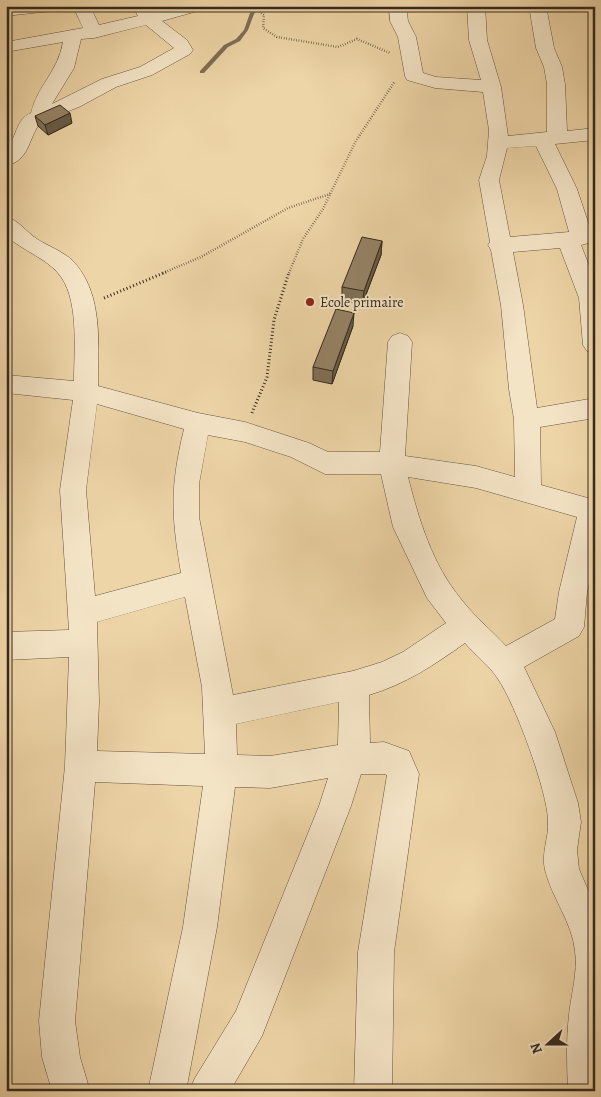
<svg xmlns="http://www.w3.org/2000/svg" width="601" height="1097" viewBox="0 0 601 1097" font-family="Alegreya,serif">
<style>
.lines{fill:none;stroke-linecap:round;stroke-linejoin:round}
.stream{fill:#7e6e55;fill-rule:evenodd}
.minor-casing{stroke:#635541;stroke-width:1}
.path-far1{stroke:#352a1f;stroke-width:2.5;stroke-dasharray:0.5 2;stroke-linecap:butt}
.path{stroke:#352a1f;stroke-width:3;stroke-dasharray:1 2.5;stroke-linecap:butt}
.minor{fill:#f4e4c6;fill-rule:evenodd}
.wall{fill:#807158;stroke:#352a1f}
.shaded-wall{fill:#685c47;stroke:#352a1f}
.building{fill:#958366;stroke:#352a1f}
.poi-dot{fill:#8f2418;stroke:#f4e4c6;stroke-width:2}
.labels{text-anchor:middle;stroke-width:4;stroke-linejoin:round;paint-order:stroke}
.poi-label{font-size:14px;fill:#352a1f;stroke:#f4e4c6;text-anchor:start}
</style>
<rect width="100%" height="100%" fill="#eed5a7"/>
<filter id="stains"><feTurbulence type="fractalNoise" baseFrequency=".004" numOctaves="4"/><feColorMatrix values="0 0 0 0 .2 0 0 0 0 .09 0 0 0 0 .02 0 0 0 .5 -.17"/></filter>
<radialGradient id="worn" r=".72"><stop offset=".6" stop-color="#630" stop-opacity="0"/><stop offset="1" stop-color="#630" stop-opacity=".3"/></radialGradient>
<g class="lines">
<path class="stream" d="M257,6H262L254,14L248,30L240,41L228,47L204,73H200V71L224,45L236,39L244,30L250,13Z"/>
<g class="minor-casing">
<g id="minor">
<path d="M6,6H59L51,11L6,16Z"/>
<path d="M73,6H90L99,25L138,16L132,6H149L153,12L175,6H203L201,10L162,21L187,40L193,50L190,54L152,75L116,87L81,106L40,123C28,139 30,160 6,166V149C17,139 15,119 31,113C37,86 58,72 63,42L6,52V42L83,28ZM146,25L174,48L140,67L102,79L52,104L74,68L81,39L94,38Z"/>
<path d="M389,6H406L408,21L416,37L423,73L436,77L481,80L469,40L467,6H485L487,40L501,87L508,136L547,132V84L544,67L536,48L529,6H546L554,48L562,67L565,84L567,131L595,128V140L555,144L577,189L591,231L595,235L593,242L581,245L595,281V354L587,351L583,345L579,298L560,248L513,252L523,305L537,408L595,398V418L540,427L541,485L595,500V558L587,592L584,627L579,636L524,667L555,732L578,803L581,822L577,850L579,869L595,906V1091H568C567,1066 566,1040 569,1015C571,994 578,973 575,951C572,922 552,898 545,870C541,853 549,838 548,821C548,793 515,703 498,679C490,666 475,655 465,643C434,665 406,684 369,695L370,743L384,742L409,751L419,774L394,952L392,1091H354L358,952L387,775L384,774H361L351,806L262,1036L230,1091H189L195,1078L236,1011L319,806L328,778L270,788L235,787L217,927L186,1091H148L183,927L203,786L95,782L75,1021L80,1057L90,1091H52L42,1057L39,1021L65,766L69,657L6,660V632L69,630L60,490L73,400L6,393V375L74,381C74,350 80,296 57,272C46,259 21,249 6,236V217C19,220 26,232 37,239C48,246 64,252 73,261C104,294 98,345 98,386L198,413L245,422L309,443L328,452H380L388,342L392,336L400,333L408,336L412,342L405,456L476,466L515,477L514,419L509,389L501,305L491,250L488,245L490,242L479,180L487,156L489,130L483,92L435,88L407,80L405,76L398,37L390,21ZM536,146L557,189L569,232L510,237L499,180L507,148ZM97,404L184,429C170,487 171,514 181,573L95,596L86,490ZM208,435L245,442L291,457L325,474H381L393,527L427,598L446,623L403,652L382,662L353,671L233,695L199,517V484ZM408,477L476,488L577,517L559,592L555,619L506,646C491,630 474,616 461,599C432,564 419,520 408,477ZM185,597L202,687L205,754L97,751L99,702L97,622ZM339,702L338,745L270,756L237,755L236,724Z"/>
</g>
</g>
<g class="path-far1">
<path d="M251,6L264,15L263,28L277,37L338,47L357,39L390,53"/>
<path d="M163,273L201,257L288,208L330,194"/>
<path d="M289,273L303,239L323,209L356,141L395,81"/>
</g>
<g class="path">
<path d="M104,298L166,272"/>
<path d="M252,413L267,377L274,320L289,272"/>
</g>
<use href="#minor" class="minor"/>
</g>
<g class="wall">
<path d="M35,116L72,123L48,135L38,126Z"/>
<path d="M382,241L381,255L362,305L342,300V287Z"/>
<path d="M353,326L332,384L313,380V367Z"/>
</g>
<g class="shaded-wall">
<path d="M70,113L72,123L48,135L45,125Z"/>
<path d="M382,241L381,255L362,305L364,291Z"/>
<path d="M354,313L353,326L332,384L333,371Z"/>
</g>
<g class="building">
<path d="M60,105L70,113L45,125L35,116Z"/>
<path d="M362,237L382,241L364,291L342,287Z"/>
<path d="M336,309L354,313L333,371L313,367Z"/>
</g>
<circle class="poi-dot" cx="310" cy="302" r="5"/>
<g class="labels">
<g class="poi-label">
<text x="320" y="307">Ecole primaire</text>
</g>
</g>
<rect width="601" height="1097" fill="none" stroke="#eed5a7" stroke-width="25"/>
<rect x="8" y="8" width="586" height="1082" fill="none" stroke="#352a1f" stroke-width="2.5"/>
<rect x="12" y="12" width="576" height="1072" fill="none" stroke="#352a1f"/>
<g transform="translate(548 1044) rotate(249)" stroke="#f4e4c6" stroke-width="4" paint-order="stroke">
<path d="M0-4L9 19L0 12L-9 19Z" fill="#352a1f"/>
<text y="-8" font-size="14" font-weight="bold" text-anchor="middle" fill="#352a1f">N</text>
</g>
<rect width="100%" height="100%" filter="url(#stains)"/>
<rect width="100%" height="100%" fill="url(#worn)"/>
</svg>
